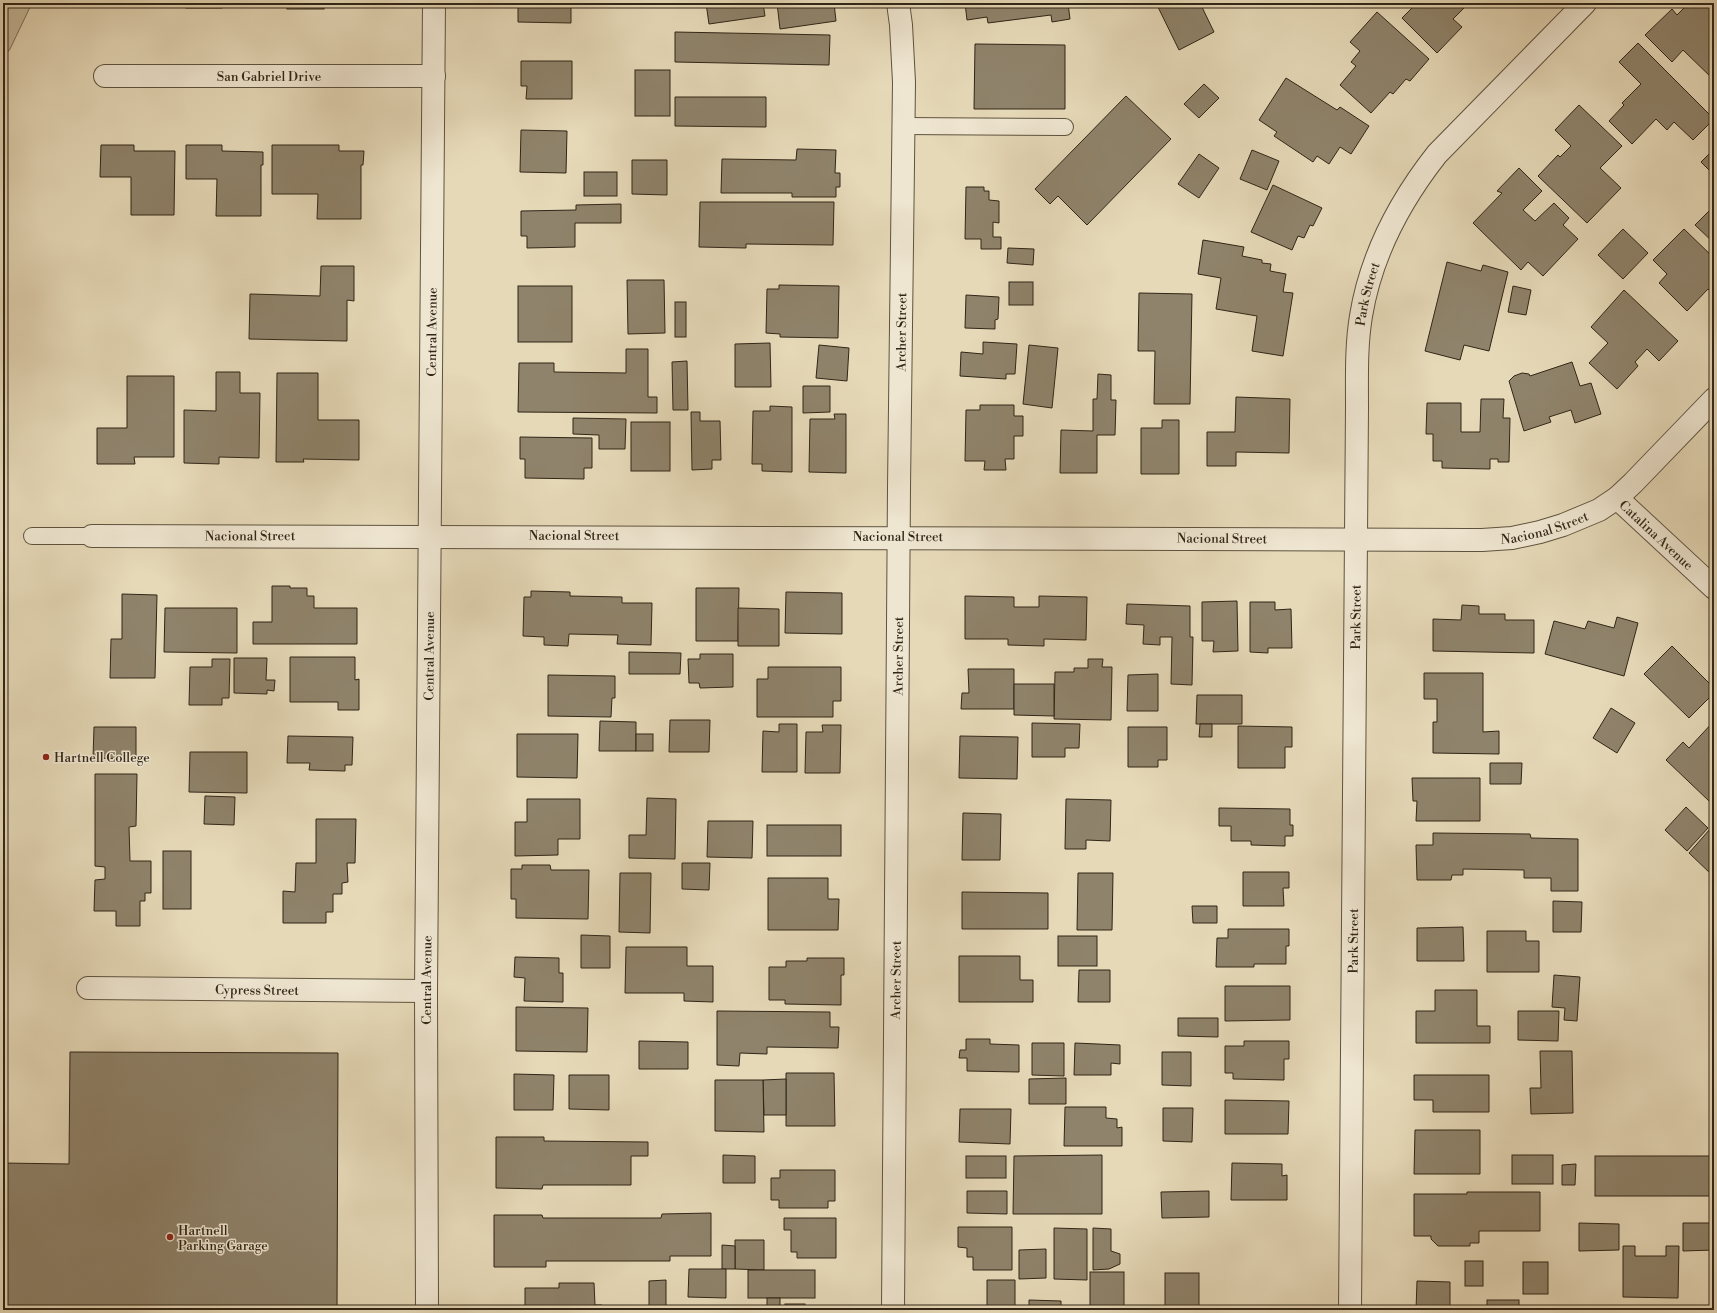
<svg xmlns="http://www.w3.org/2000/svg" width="1717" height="1313" viewBox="0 0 1717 1313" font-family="'Libre Bodoni',serif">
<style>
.green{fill:#c7bb9d;stroke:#7c705a}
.building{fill:#8f836b;stroke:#302617}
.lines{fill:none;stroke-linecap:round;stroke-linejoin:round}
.service-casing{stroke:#5e533f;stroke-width:18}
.minor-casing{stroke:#5e533f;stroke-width:24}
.tertiary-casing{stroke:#5e533f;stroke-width:24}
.service{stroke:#efe6d1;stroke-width:16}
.minor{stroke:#efe6d1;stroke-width:22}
.tertiary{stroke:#efe6d1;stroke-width:22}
.poi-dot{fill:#8f2418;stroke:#efe6d1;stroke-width:1.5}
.labels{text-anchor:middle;stroke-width:3;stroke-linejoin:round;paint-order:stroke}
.street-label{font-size:13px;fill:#302617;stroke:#efe6d1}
.poi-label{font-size:13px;fill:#302617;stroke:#efe6d1;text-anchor:start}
</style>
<rect width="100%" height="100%" fill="#e6d9b8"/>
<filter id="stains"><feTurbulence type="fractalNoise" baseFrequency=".005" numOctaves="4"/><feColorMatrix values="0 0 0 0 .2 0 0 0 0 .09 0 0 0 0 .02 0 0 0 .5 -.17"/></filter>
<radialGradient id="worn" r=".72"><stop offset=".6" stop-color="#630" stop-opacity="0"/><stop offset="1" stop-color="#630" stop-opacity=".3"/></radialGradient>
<path class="green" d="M3,3H32L10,49L3,58Z"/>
<g class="building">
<path d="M103,3H134V7L103,6Z"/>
<rect x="186" y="3" width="36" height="5"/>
<rect x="287" y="3" width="37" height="6"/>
<path d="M512,3H571V23L518,22V6H512Z"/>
<path d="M706,3H763L765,16L709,24Z"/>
<path d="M777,3H834L836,21L780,29Z"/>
<path d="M965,3H1068L1070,19L1052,22L1051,15L988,23L987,17L967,20Z"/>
<path d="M1156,3H1200L1214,32L1179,50Z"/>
<path d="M1408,3H1469L1453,19L1462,27L1437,53L1402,18L1413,7Z"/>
<path d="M1689,3H1714V80L1683,50L1672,62L1645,35L1672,9L1677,15Z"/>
<path d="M1377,12L1429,59L1410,81L1406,79L1393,94L1390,92L1371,113L1340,85L1356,66L1351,62L1360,51L1350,42Z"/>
<path d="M675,32L830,35L829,65L675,62Z"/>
<path d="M1638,43L1714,119L1693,140L1674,122L1667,130L1656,119L1632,144L1609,121L1624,105L1622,103L1641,84L1619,62Z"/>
<path d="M975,44L1065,45V109H974Z"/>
<path d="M521,61H572V99H526L527,86H521Z"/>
<rect x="635" y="70" width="35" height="46"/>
<path d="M1286,78L1337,110L1340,107L1369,126L1351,154L1340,147L1329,164L1317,156L1313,162L1274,136L1277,132L1259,120Z"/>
<path d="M1204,84L1219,98L1199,118L1184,104Z"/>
<path d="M1126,96L1171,139L1087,225L1058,196L1050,204L1035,189Z"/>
<path d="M675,97H766V127L675,126Z"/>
<path d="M1579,105L1622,146L1600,168L1621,188L1587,223L1538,176L1558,155L1560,157L1571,146L1555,130Z"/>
<path d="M521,130L567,131L566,173L520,172Z"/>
<path d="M101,145H134V151H175L174,215H131V177H100Z"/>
<path d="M186,145H222V151L263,152V165H261V216H216L217,179H186Z"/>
<path d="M272,145H339V151H364L363,165H361V219H317L318,194H272Z"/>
<path d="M797,149L836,150L835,173H840V187H836V197H792V193H721L722,159L796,160Z"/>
<path d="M1714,149V175L1701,162Z"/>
<path d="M1252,150L1279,161L1267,190L1240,179Z"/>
<path d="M1199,154L1219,168L1199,198L1178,184Z"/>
<path d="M632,160H667V195L632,194Z"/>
<path d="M1519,168L1542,191L1523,210L1535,221L1554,203L1569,218L1563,225L1578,239L1543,276L1528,262L1521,270L1473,223L1502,193L1497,191Z"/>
<rect x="584" y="172" width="33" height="24"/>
<path d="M1273,185L1322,208L1313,226L1310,225L1304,238L1298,236L1292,250L1251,232Z"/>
<path d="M966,187H984V191H989V200L999,201V223L993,222V237H1001V249H981V239H965Z"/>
<path d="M700,202H834L833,245L746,244V248L699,247Z"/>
<path d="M621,204V223H575V247L527,248V236H521V211L576,210V205Z"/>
<path d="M1711,209L1714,212V243L1695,225Z"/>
<path d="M1623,229L1648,253L1623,279L1598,255Z"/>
<path d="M1684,229L1714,258V295L1708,289L1687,311L1659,283L1667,274L1653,260Z"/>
<path d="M1203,240L1244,247L1242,256L1262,260V263L1271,264L1270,271L1286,274L1283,292L1293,293L1283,356L1252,351L1257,316L1216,309L1221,278L1198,274Z"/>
<path d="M1008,248L1034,249L1033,265L1007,263Z"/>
<path d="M1447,262L1481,271L1483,265L1508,272L1489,351L1464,345L1460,360L1425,351Z"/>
<path d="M321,266H354V301L347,300V341L249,339L250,294L320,296Z"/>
<path d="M627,280H664L665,333L628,334Z"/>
<rect x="1009" y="282" width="24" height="23"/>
<path d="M779,285L839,286L838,338L780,337V334L766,333L767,289H779Z"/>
<rect x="518" y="286" width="54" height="56"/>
<path d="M1513,286L1531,290L1526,315L1508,312Z"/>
<path d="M1624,290L1678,341L1659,361L1647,349L1635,362L1638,366L1617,389L1589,363L1608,343L1591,327Z"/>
<path d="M1139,293L1192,294L1190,404H1154L1155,351H1138Z"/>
<path d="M966,295L999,297L998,319L995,320V329L965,328Z"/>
<rect x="675" y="302" width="11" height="35"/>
<path d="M983,342L1017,344L1015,374H1006V379L960,376L961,352L983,354Z"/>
<path d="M770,343L771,387H735V344Z"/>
<path d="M819,345L849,348L847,381L816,378Z"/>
<path d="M1029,345L1058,348L1052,408L1023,404Z"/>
<path d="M626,349H648V397H657V413L518,412L519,363H554V372L626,373Z"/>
<path d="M687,361L688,410H673L672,362Z"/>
<path d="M1572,362L1580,386L1591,383L1601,414L1575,423L1571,410L1549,417L1551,422L1524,431L1509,381L1514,376L1522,373L1529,374L1530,376Z"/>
<path d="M216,372H240V393H260L259,458L219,457V464L184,463V410L216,411Z"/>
<path d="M277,373H318V420H359V460L303,459L304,462H276Z"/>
<path d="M1098,374L1111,375V400H1116L1115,435H1097V473H1060L1061,430L1093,431V399H1097Z"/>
<path d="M127,376H174V457H134L135,464H97V428H127Z"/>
<path d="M803,386H830V412L803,413Z"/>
<path d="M1236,397L1290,399L1289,453L1236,452V466H1207V432H1235Z"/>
<path d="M1481,399H1504L1503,418H1510L1509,462H1498V459H1490V469L1442,468V461H1433V434H1426L1427,403H1461V432H1480Z"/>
<path d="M980,405H1014V416H1023V436H1014V459H1005L1006,470H984L985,461H965L966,410H980Z"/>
<path d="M770,406L792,407V472L762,471V464H752L753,411H770Z"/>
<path d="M691,412H700V421H720L721,460H712V469L692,470Z"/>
<path d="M834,414H846V473L809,472L810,419H835Z"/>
<path d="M573,418L626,419L625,449H599V435L573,434Z"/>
<path d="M1162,420H1179V474H1141V428H1162Z"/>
<rect x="631" y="422" width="39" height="49"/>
<path d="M520,437L592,438V468H584V479L525,478V459H520Z"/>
<path d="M272,586H290V588H307V596H314V608H357V644H253V622H272Z"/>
<path d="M696,588H739L738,641H696Z"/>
<path d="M531,591L570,592V596L622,597V603H652L651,645L617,644L618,635L569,634L568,646L544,645V637L523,636L524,597H531Z"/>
<path d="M786,592L842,593V634L785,633Z"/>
<path d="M122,594L157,595L155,678H110L111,639H122Z"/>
<path d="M965,596L1014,597V607H1039V596L1087,597L1086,640L1044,639V646L1008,645V639H965Z"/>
<path d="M1237,601L1238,651L1213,652L1214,641H1202V602Z"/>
<path d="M1250,602H1275V610L1291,609L1292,648H1268V653L1250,652Z"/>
<path d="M1127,604L1190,606V637H1193L1192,685L1171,684L1172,637H1160V645L1143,644L1144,625L1126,624Z"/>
<path d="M1462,605L1479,606V614H1505V620H1534V653L1433,651V619L1461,620Z"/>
<path d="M165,608H237V653L164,652Z"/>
<path d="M738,608L779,609V646H738Z"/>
<path d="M1617,617L1638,623L1624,676L1545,654L1554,621L1585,629L1588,621L1614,628Z"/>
<path d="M1672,646L1714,688V693L1689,718L1644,674Z"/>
<path d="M629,652L681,653L680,674H629Z"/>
<path d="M700,654H733V687L700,688L699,683H689L688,659H700Z"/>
<path d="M290,657H355V680L359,679V710H338V702H290Z"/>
<path d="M234,658H267L266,680H275L274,691L267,690V694L234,693Z"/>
<path d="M212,659H230L229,698H222V705H189L190,667H212Z"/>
<path d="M1088,659H1103L1102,667H1112L1111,720L1054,719L1055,672H1074V668H1088Z"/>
<path d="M768,667H841V701H833V717H757V679H768Z"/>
<path d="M968,669H1014V709H961L962,693H969Z"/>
<path d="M1424,673H1483V732L1499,731V754L1433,753V722H1437V699H1424Z"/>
<path d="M1158,674V711H1127L1128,675Z"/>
<path d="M548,675L615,676V698H612L611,717L548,716Z"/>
<path d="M1014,684H1054V716L1014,715Z"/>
<path d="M1197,695H1242V724H1196Z"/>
<path d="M1611,708L1635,723L1617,753L1593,738Z"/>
<path d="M670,720H710L709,752H669Z"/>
<path d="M600,721L636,722V751H599Z"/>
<path d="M1714,721V796L1709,801L1666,760L1683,742L1689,748Z"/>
<path d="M1032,723L1080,724L1079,748H1065V757H1032Z"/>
<path d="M779,724H797V772H762L763,731L779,732Z"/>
<path d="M1200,724H1212V737H1199Z"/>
<path d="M822,725H841L840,773H805L806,732H823Z"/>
<path d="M1238,726L1292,727V747H1285V768H1238Z"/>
<path d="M94,727H136V759L93,758Z"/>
<path d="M1128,727H1167V760H1158V767H1128Z"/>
<path d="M517,734H578L577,778L517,777Z"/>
<rect x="636" y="734" width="17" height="17"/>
<path d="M288,736L353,737L352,765H345V771L309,770L310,763H287Z"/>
<path d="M960,736L1018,737L1017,779L959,778Z"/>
<path d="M190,752H247V793L189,792Z"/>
<path d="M1490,763H1522L1521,784H1490Z"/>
<path d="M95,774H137L136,826L129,827L130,861H151V893H145V901H140V926H116V911H94L95,880L105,879V867L95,866Z"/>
<path d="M1412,778H1480V821H1416L1417,801H1413Z"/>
<path d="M205,796L235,797L234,825L204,824Z"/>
<path d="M647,798L676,799L675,859L629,858V835H646Z"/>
<path d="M527,799H580V839H558V855L515,856V822H527Z"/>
<path d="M1066,799L1111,800L1110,841L1086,840V849H1065Z"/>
<path d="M1686,807L1708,828L1687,851L1665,830Z"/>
<path d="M1219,808L1290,809V825H1293V836H1285V846L1251,845V841H1231V826H1219Z"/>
<path d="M963,813L1001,814L1000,860H962Z"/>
<path d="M316,819H356L355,863H347L348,882L342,883V894H333V912H326V923H283V891L295,892L296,863H316Z"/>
<path d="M708,821H753L752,858L707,857Z"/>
<rect x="767" y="825" width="74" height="31"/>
<path d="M1710,829L1714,833V871L1711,874L1689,853Z"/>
<path d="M1433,833L1530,834L1531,838L1578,839V891H1551V878H1524V870L1463,869V875H1452L1451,880H1417L1416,845H1433Z"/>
<rect x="163" y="851" width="28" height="58"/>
<path d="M682,863H710L709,890L682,889Z"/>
<path d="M522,865H550L551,870H589L588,919L516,918V899H511V869H522Z"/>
<path d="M1243,872H1289V888H1283L1284,906H1243Z"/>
<path d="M620,873H651L650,933L619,932Z"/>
<path d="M1078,873H1113L1112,930H1077Z"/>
<path d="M768,878H828V899H839L838,930H768Z"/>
<path d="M962,892L1048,893V929H962Z"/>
<path d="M1553,901L1582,902L1581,932H1553Z"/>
<path d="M1192,906H1217V923H1193Z"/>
<path d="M1463,927L1464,961H1417V928Z"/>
<path d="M1228,929H1289V946H1286V964H1254V967H1216L1217,938H1228Z"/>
<path d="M1487,931H1526V941H1539V972H1487Z"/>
<path d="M581,935L610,936V968H581Z"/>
<rect x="1058" y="936" width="39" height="30"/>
<path d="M626,947H687V966H713V1002L684,1001V993H625Z"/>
<path d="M959,956H1020V980H1033V1002H959Z"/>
<path d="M515,957L559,958V973H563V1002L524,1001L525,978L514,977Z"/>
<path d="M807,958H844V975H841V1005L785,1004V1000H769V967H786V961H807Z"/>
<path d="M1079,970H1110V1002H1078Z"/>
<path d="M1554,975L1580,977L1577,1021L1564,1020L1565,1008L1552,1007Z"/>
<path d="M1225,986H1290V1020L1225,1021Z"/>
<path d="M1435,990H1477V1026H1490V1043H1416V1011H1435Z"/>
<path d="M516,1007L588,1008L587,1052L516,1051Z"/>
<path d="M717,1011L830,1012V1027H839L838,1048L767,1047V1054L740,1053L739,1066L717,1065Z"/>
<path d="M1518,1011H1559L1558,1041L1518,1040Z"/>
<path d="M1178,1018H1218V1037L1178,1036Z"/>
<path d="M966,1039H990V1044L1019,1045V1072L967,1071V1058H959L960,1050H966Z"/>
<path d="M639,1041L688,1042V1069H639Z"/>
<path d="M1244,1041H1289V1059H1284V1080L1233,1079V1073H1225V1046H1244Z"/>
<path d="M1032,1043H1064V1076L1032,1075Z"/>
<path d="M1075,1043L1120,1045V1064L1111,1063V1075H1074Z"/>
<path d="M1540,1051H1572L1573,1113L1531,1114L1530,1088H1541Z"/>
<path d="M70,1052L338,1053L337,1310H3V1163L69,1164Z"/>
<path d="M1162,1052H1191V1086L1162,1085Z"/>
<path d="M786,1073H834L835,1126H786Z"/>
<path d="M514,1074L554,1075L553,1110H514Z"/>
<path d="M569,1075H609V1110L569,1109Z"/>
<path d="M1414,1075H1489V1112H1433V1100H1414Z"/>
<path d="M1066,1078V1104H1029V1079Z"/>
<path d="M786,1079V1115H764L763,1080Z"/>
<path d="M715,1080H763L764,1132L715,1131Z"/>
<path d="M1225,1100L1289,1101L1288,1134H1225Z"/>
<path d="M1065,1107H1106V1118L1117,1119V1128L1122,1127V1146H1064Z"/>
<path d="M1163,1108H1193L1192,1142L1163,1141Z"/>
<path d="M960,1109H1011L1010,1144L959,1142Z"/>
<path d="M1415,1130H1480V1174H1414Z"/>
<path d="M496,1137H544V1141L648,1142V1156H631V1185H543L542,1189L496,1188Z"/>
<path d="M723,1155L755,1156V1183H723Z"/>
<path d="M1102,1155V1214H1013L1014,1156Z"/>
<rect x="1512" y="1155" width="41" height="29"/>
<rect x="966" y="1156" width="40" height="22"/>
<rect x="1595" y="1156" width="115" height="40"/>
<path d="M1232,1163L1282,1164V1176L1287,1175V1200H1231Z"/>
<path d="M1576,1164L1575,1185H1562V1165Z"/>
<path d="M780,1170H835V1201H828V1208H779V1200H771V1178H780Z"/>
<path d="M967,1191H1007V1214L967,1213Z"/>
<path d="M1209,1191V1217L1162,1218L1161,1192Z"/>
<path d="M1467,1192H1540V1231H1479V1243H1470V1246H1438L1431,1239V1236H1414V1194H1467Z"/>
<path d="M711,1213V1256H670V1261H546V1267H494V1215H542L543,1218H661L662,1214Z"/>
<path d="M784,1218H836V1258H797V1252H791V1230H784Z"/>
<path d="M1579,1223L1619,1224V1250L1579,1251Z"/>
<path d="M1683,1223H1714V1250L1683,1251Z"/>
<path d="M958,1227H1012V1270H973V1257H967V1248L958,1247Z"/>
<path d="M1054,1228L1087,1229V1280L1054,1279Z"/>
<path d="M1093,1228L1111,1229V1251L1120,1254V1264L1109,1269L1093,1270Z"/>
<path d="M735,1240H764V1270L735,1269Z"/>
<path d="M722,1245L735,1246V1269H722Z"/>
<path d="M1623,1246H1635V1256H1666V1246H1679L1678,1298L1623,1297Z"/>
<path d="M1046,1249V1278L1019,1279V1250Z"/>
<rect x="1465" y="1261" width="18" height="25"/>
<rect x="1523" y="1262" width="25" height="32"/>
<path d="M689,1269H726V1298L688,1297Z"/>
<rect x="748" y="1270" width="67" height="28"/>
<rect x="1090" y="1272" width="34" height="38"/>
<rect x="1165" y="1273" width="34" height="37"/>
<path d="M666,1280V1307H649V1281Z"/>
<path d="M987,1280H1015V1309L987,1310Z"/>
<path d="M1417,1281L1450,1282V1310H1416Z"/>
<path d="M559,1283H594L595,1305H602V1310H525V1288H559Z"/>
<rect x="767" y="1298" width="13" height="12"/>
<path d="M1029,1300L1061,1301V1310H1029Z"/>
<rect x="1487" y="1300" width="32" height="10"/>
<rect x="785" y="1304" width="20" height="6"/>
<path d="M1671,1308L1705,1309V1310H1671Z"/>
<rect x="946" y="1309" width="18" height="1"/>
<rect x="1596" y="1309" width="34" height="1"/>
</g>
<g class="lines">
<g class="service-casing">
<g id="service">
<path d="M903,126L1065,127"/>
<path d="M32,536H92"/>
</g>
</g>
<g class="minor-casing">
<g id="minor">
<path id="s1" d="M105,76H434"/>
<path id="s2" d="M1617,498L1714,588"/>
<path id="s3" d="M92,536C556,533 1019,536 1482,540L1512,538L1540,532L1563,525L1599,510L1617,498L1633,483L1714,399"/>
<path id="s4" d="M88,988L426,991"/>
<path id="s5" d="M893,1310L899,488L904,82L901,25L898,3"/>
<path id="s6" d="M1350,1310L1357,407C1357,377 1356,346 1361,316C1371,255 1400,201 1437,154L1585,3"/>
</g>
</g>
<g class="tertiary-casing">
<g id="tertiary">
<path id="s7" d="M427,1310L426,991L434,3"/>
</g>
</g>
<use href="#service" class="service"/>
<use href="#minor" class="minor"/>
<use href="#tertiary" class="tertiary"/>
</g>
<g class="poi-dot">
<circle cx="46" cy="757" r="4"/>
<circle cx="170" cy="1237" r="4"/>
</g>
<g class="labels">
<g class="street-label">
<text dy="5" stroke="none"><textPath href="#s1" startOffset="164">San Gabriel Drive</textPath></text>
<text dy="5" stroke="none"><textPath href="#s6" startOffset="1017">Park Street</textPath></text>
<text dy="5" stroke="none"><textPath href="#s5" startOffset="978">Archer Street</textPath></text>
<text dy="5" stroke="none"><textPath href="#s7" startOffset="978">Central Avenue</textPath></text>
<text dy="5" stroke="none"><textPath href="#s3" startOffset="1454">Nacional Street</textPath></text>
<text dy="5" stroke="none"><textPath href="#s3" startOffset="158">Nacional Street</textPath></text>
<text dy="5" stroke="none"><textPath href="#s3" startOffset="482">Nacional Street</textPath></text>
<text dy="5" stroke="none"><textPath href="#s3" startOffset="806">Nacional Street</textPath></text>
<text dy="5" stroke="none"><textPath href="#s2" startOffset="54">Catalina Avenue</textPath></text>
<text dy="5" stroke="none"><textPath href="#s3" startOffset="1130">Nacional Street</textPath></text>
<text dy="5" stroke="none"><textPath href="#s6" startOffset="693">Park Street</textPath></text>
<text dy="5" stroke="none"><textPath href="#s7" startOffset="654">Central Avenue</textPath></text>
<text dy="5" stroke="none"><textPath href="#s5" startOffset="654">Archer Street</textPath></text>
<text dy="5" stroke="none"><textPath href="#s6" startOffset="369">Park Street</textPath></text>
<text dy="5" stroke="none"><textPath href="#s7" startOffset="330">Central Avenue</textPath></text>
<text dy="5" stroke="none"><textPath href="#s5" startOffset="330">Archer Street</textPath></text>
<text dy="5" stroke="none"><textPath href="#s4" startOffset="169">Cypress Street</textPath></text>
</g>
<g class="poi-label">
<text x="54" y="762">Hartnell College</text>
<text x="178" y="1235">Hartnell<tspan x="178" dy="15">Parking Garage</tspan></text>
</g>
</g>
<rect width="1717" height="1313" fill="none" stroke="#e6d9b8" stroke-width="16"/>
<rect x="4" y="4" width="1709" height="1305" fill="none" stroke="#302617" stroke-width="2"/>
<rect x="8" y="8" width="1701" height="1297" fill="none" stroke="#302617"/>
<rect width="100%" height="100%" filter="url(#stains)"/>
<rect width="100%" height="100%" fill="url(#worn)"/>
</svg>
